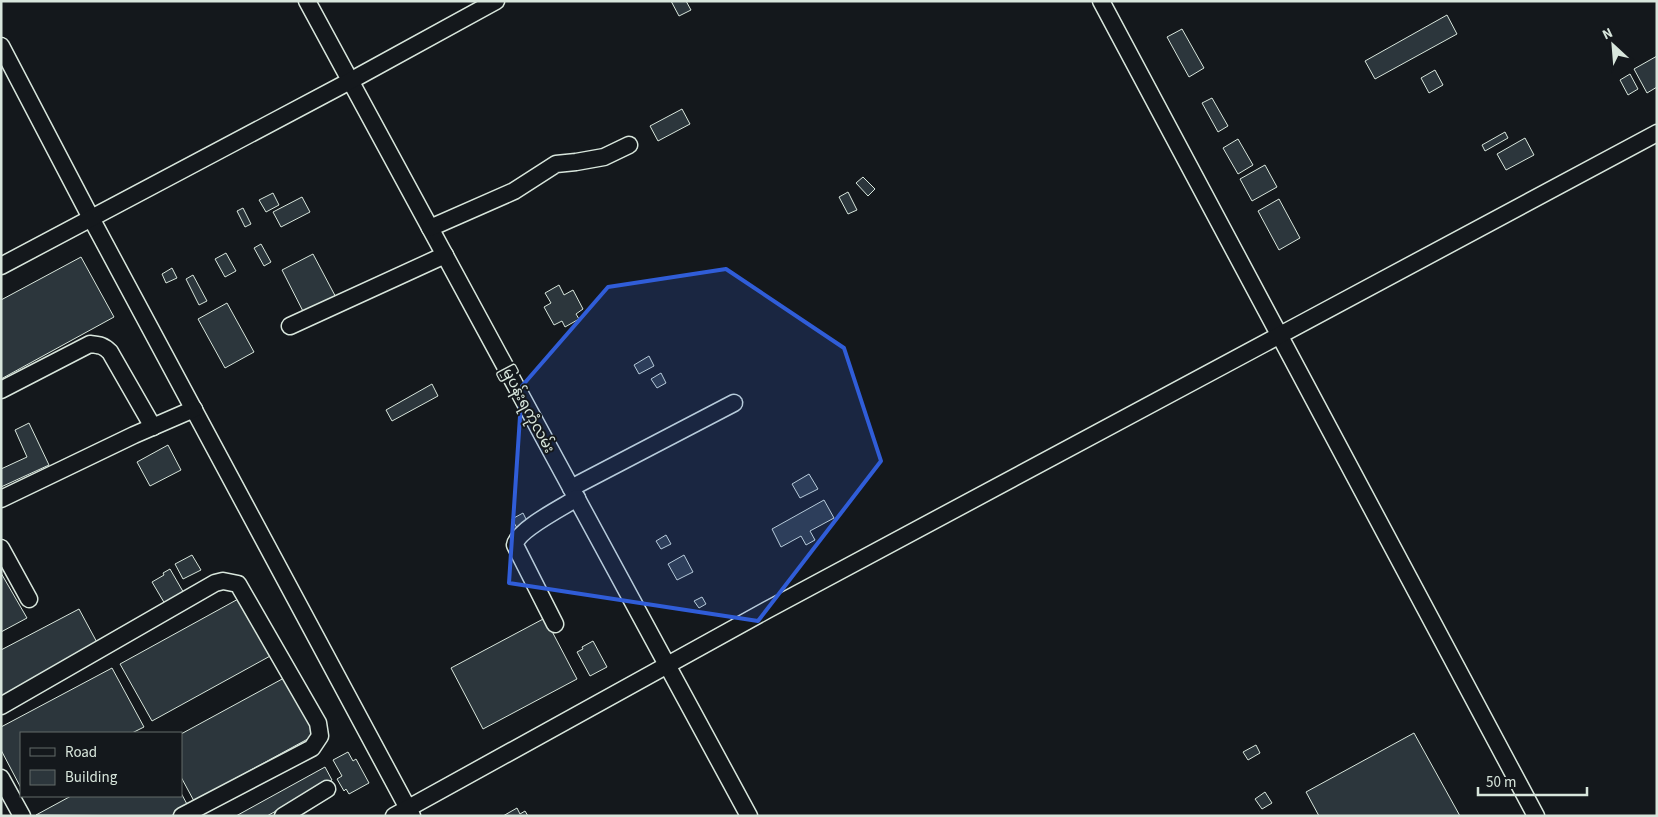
<svg xmlns="http://www.w3.org/2000/svg" width="1658" height="817" viewBox="0 0 1658 817" font-family="'Source Sans 3','Noto Sans Myanmar',sans-serif">
<style>
.building{fill:#2c363c;stroke:#d8e6dc}
.lines{fill:none;stroke-linecap:round;stroke-linejoin:round}
.minor-casing{stroke:#d8e6dc;stroke-width:19}
.minor{stroke:#14181c;stroke-width:16}
.marked{fill:#305dd8;fill-opacity:0.2;stroke:#305dd8;stroke-width:4;stroke-linejoin:round}
.labels{text-anchor:middle;stroke-width:4;stroke-linejoin:round;paint-order:stroke}
.street-label{font-size:15px;fill:#d8e6dc;stroke:#14181c}
</style>
<rect width="100%" height="100%" fill="#14181c"/>
<g class="building">
<path d="M671,1H686L691,10L679,16Z"/>
<path d="M1447,15L1457,34L1375,79L1365,61Z"/>
<path d="M1182,29L1204,68L1189,77L1167,37Z"/>
<path d="M1657,56V87L1647,93L1634,69Z"/>
<path d="M1435,70L1443,85L1429,93L1421,78Z"/>
<path d="M1630,74L1638,89L1628,95L1620,80Z"/>
<path d="M1212,98L1228,126L1218,132L1202,103Z"/>
<path d="M682,109L690,124L658,141L650,126Z"/>
<path d="M1505,132L1508,138L1485,151L1482,145Z"/>
<path d="M1525,138L1534,155L1506,170L1497,154Z"/>
<path d="M1238,139L1253,165L1238,174L1223,148Z"/>
<path d="M1265,165L1277,187L1252,201L1240,179Z"/>
<path d="M863,177L875,189L868,196L856,183Z"/>
<path d="M848,192L857,210L848,214L839,197Z"/>
<path d="M273,193L279,205L266,212L259,200Z"/>
<path d="M302,197L310,212L281,227L273,212Z"/>
<path d="M1279,199L1300,238L1279,250L1258,211Z"/>
<path d="M243,208L251,224L245,227L237,211Z"/>
<path d="M261,244L271,262L264,266L254,248Z"/>
<path d="M226,253L236,271L225,277L215,259Z"/>
<path d="M313,254L340,305L308,321L282,270Z"/>
<path d="M81,257L114,317L1,379V300Z"/>
<path d="M172,268L177,278L166,283L162,274Z"/>
<path d="M193,275L207,301L199,305L186,279Z"/>
<path d="M559,285L564,295L573,290L583,309L576,314L579,319L565,327L562,321L554,325L544,307L551,303L545,293Z"/>
<path d="M227,303L254,352L225,368L198,319Z"/>
<path d="M649,356L654,366L639,374L634,365Z"/>
<path d="M661,373L666,383L657,388L651,379Z"/>
<path d="M432,384L438,396L392,421L386,410Z"/>
<path d="M29,423L49,465L1,487V469L27,457L15,430Z"/>
<path d="M168,445L181,470L150,486L137,462Z"/>
<path d="M809,474L818,489L800,498L792,484Z"/>
<path d="M824,500L834,518L810,531L815,540L806,545L801,536L781,547L772,529Z"/>
<path d="M523,513L529,525L518,530L512,519Z"/>
<path d="M666,535L671,544L661,549L656,541Z"/>
<path d="M192,555L201,570L183,579L175,564Z"/>
<path d="M684,555L693,572L677,580L668,564Z"/>
<path d="M170,569L185,595L165,604L152,582L164,575L163,573Z"/>
<path d="M1,573L27,618L1,632Z"/>
<path d="M702,597L706,604L699,608L694,601Z"/>
<path d="M240,598L272,655L152,721L120,664Z"/>
<path d="M79,609L100,648L1,700V650Z"/>
<path d="M545,618L577,679L483,729L451,668Z"/>
<path d="M593,641L607,667L590,676L577,652L583,649L582,647Z"/>
<path d="M112,668L144,727L132,733H21V788L1,750V727Z"/>
<path d="M284,678L315,735L194,801L181,777V734Z"/>
<path d="M1414,733L1460,816H1319L1306,792Z"/>
<path d="M1256,745L1260,753L1248,760L1243,752Z"/>
<path d="M348,752L353,761L356,759L369,783L349,794L346,789L344,791L337,779L342,776L333,760Z"/>
<path d="M325,767L332,780L267,816H236Z"/>
<path d="M1265,792L1272,803L1262,809L1255,799Z"/>
<path d="M181,793L188,806L171,816L36,815L71,796H181Z"/>
<path d="M517,808L520,814L525,811L528,816H503Z"/>
</g>
<g class="lines">
<g class="minor-casing">
<g id="minor">
<path d="M307,1L749,816"/>
<path d="M1101,1L1536,816"/>
<path d="M1,46L91,218L412,816"/>
<path d="M430,228L514,191L556,164L576,162L604,157L629,145"/>
<path d="M1,266L350,81L496,1"/>
<path d="M290,326L445,255"/>
<path d="M1,390L90,344C99,345 103,345 110,352L153,427"/>
<path d="M571,488L734,403"/>
<path d="M1,499L134,435L194,409"/>
<path d="M1,548L29,599"/>
<path d="M555,624L515,545C517,530 563,507 577,498"/>
<path d="M1,706L215,583L223,581L238,584L318,723L320,736L312,748L182,816"/>
<path d="M1,778L22,816"/>
<path d="M283,816L327,789"/>
<path d="M394,816L767,610L1657,133"/>
</g>
</g>
<use href="#minor" class="minor"/>
</g>
<path class="marked" d="M726,269L844,348L881,461L758,621L509,583L522,386L608,287Z"/>
<g class="labels">
<g class="street-label">
<text transform="translate(528 409) rotate(62)" y="5">မြပန်းရကုံလမ်း</text>
</g>
</g>
<rect width="1658" height="817" fill="none" stroke="#d8e6dc" stroke-width="5"/>
<rect x="20" y="732" width="162" height="65" fill="#14181c" stroke="#626a69"/>
<rect x="30" y="748" width="25" height="8" fill="#14181c" stroke="#626a69"/>
<text x="65" y="757" font-size="15" fill="#d8e6dc">Road</text>
<rect x="30" y="770" width="25" height="15" fill="#2c363c" stroke="#626a69"/>
<text x="65" y="782" font-size="15" fill="#d8e6dc">Building</text>
<g transform="translate(1613 45) rotate(334)" stroke="#14181c" stroke-width="4" paint-order="stroke">
<path d="M0-4L9 19L0 12L-9 19Z" fill="#d8e6dc"/>
<text y="-8" font-size="14" font-weight="bold" text-anchor="middle" fill="#d8e6dc">N</text>
</g>
<path d="M1478 787v8h109v-8" fill="none" stroke="#d8e6dc" stroke-width="2.5"/>
<text x="1486" y="787" font-size="15" fill="#d8e6dc" stroke="#14181c" stroke-width="4" paint-order="stroke">50 m</text>
</svg>
